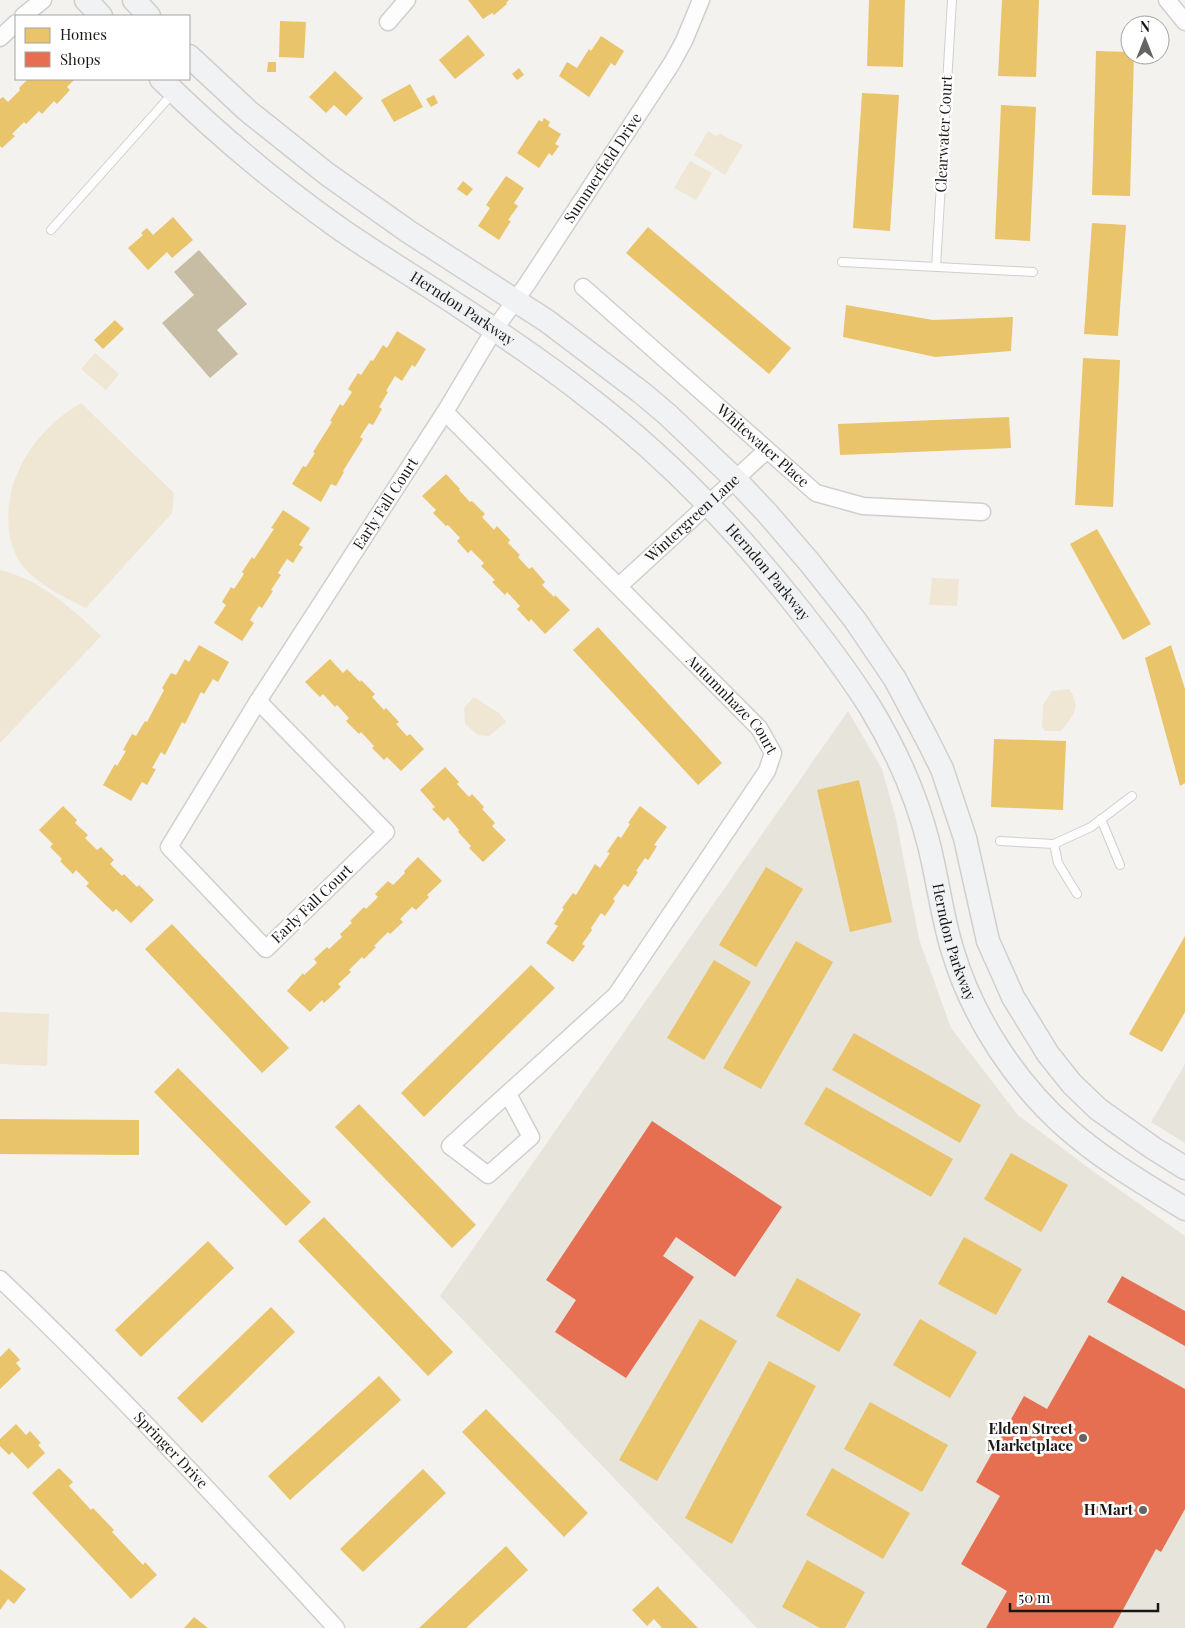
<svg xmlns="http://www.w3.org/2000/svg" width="1185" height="1628" viewBox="0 0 1185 1628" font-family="'Playfair Display',serif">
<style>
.built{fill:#e7e4db}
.green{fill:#efe7d4}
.water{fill:#c6bda4}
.homes{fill:#e9c46a}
.shops{fill:#e76f51}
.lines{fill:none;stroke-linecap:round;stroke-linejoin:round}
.service-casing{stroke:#d1cfcd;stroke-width:10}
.minor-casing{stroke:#d1cfcd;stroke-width:19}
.secondary-casing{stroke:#d1cfcd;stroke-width:25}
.service{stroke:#fdfdfd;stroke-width:8}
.minor{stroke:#fdfdfd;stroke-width:16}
.secondary{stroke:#f1f2f4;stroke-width:22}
.poi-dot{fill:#666462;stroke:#fff;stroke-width:2}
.labels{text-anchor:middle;stroke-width:5;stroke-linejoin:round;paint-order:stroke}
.street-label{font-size:15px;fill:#191816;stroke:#fff}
.poi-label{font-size:15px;font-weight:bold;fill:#191816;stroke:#fff;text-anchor:end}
</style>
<rect width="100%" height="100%" fill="#f4f2ef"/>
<g class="built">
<path d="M848,711L882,769L896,819L919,939L951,1028L1018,1115L1097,1174L1185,1236V1628H757L440,1296Z"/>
<path d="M1185,1064V1143L1151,1122Z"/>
</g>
<g class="green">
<path d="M708,131L716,136L720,134L743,145L725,175L694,155Z"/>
<path d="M690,161L712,173L696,200L674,188Z"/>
<path d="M95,353L119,374L106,390L81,369Z"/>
<path d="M81,403L174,493L172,513L86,608C64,597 38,585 22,565C16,558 13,547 10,538C0,480 35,430 81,403Z"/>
<path d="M0,570C41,580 71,608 101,636L0,743Z"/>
<path d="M932,578L959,579L957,606L929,605Z"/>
<path d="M1069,689C1082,707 1073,716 1061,731H1045L1042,727L1043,705L1052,691Z"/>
<path d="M474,697L499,713L506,722L489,736L478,735L465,724L464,708Z"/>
<path d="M0,1012L49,1014L47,1066L0,1064Z"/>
</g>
<path class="water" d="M199,250L247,304L217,330L238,354L210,378L162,323L194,295L174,272Z"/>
<g class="homes">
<path d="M468,0H509L506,3L507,4L494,15L492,13L483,19Z"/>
<path d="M869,0H905L903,67L867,66Z"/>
<path d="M1002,0H1039L1036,77L998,76Z"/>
<path d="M280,21L306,22L304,58L279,57Z"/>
<path d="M468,35L485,55L455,79L439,60Z"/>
<path d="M601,36L624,51L615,66L611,63L589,97L559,76L567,62L577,68L589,49L591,51Z"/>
<path d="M1096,51L1130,52V55H1134L1130,196L1092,195Z"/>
<path d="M268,62H276V72H267Z"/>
<path d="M519,68L524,75L517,80L512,74Z"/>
<path d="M335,71L363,98L346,116L334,105L326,113L309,97Z"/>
<path d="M28,79H75L67,87L70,90L57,104L54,101L42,114L39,111L26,124L24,122L12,134L15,136L2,148L0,146V99L3,97L8,102L20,90L19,88Z"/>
<path d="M410,84L423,107L394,122L381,100Z"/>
<path d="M862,93L899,95L890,231L853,228Z"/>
<path d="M434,95L438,103L431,107L426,99Z"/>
<path d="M1001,105L1036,107L1030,241L995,239Z"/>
<path d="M544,118L550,122L548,126L561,134L555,144L559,146L552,156L549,153L539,168L517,153L539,120L542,122Z"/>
<path d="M506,176L524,188L514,203L518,206L508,220L511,221L499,240L478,226L490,208L486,205Z"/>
<path d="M463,181L473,189L467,196L457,189Z"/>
<path d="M173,217L193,240L172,258L167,252L148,270L128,248L143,235L141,233L147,228L153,235Z"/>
<path d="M1092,223L1126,225L1118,336L1084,334Z"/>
<path d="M648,227L791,348L769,374L626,253Z"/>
<path d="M846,305L933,320L1013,317L1011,351L935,357L843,337Z"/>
<path d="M115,320L124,329L103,349L94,340Z"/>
<path d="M397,331L426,349L415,367L412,365L402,381L395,376L386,391L388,392L379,407L382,409L373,425L369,423L360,437L363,439L343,471L344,472L336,486L331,484L321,502L292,484L303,466L306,467L315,453L313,452L332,422L330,421L340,404L343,406L352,392L348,389L358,373L361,375L371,360L373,361L383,345L387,348Z"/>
<path d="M1083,358L1120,360L1113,507L1075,505Z"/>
<path d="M1009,417L1011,448L840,455L838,424Z"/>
<path d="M446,474L460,489L459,490L470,502L472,501L485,514L482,517L494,530L497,526L510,540L508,543L520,555L518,557L529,569L532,567L545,582L542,585L554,597L555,595L570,610L545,634L531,619L529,622L517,609L520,606L507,592L505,595L492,582L495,580L481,566L484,563L471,550L468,553L457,541L460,538L448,525L446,526L433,513L436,510L422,496Z"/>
<path d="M283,510L310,528L299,545L303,547L293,563L287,559L278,573L281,575L271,590L273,591L262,608L259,606L250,620L254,623L242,641L214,623L226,605L222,602L231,587L234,589L244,574L242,572L252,557L254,559L274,529L271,528Z"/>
<path d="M1097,529L1151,624L1123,640L1070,544Z"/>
<path d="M598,627L722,763L698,785L573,650Z"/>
<path d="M199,645L229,662L218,682L213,679L204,694L201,692L185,724L182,722L165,755L161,752L152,768L156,769L147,785L142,782L131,801L103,785L115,764L117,766L126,751L123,750L132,734L136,736L145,721L147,722L164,690L162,688L171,673L176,675L185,659L189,662Z"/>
<path d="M1171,645L1185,689V783L1180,786L1145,658Z"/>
<path d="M330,659L343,673L347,669L360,682L361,680L375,694L372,697L384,710L386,708L399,722L396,724L407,736L410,734L424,749L401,771L387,757L384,760L372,748L374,746L361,732L359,734L346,721L349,718L337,705L335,707L323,694L320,697L305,682Z"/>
<path d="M994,739L1066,741L1063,810L991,807Z"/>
<path d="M445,767L459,782L457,784L469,797L472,794L484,807L482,809L495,823L492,826L506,840L483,862L469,848L471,846L458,832L459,830L448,817L444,821L432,809L435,807L420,790Z"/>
<path d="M859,780L892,922L850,932L817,790Z"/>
<path d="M63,806L77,820L75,823L88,835L85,838L97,850L101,847L114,860L110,864L122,876L124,874L137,887L139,885L154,900L131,923L116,909L113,912L86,886L89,883L76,870L73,874L60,861L62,859L50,847L53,844L39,830Z"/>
<path d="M640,806L667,827L654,845L657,846L649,859L648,860L645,858L636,871L638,872L628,887L624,884L613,899L615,901L605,916L601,913L591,928L592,930L582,944L585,946L573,962L546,943L558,926L554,924L564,909L562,908L573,893L576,895L595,864L600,868L610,853L607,852L618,836L621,838L630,824L628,823Z"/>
<path d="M418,857L442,881L427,895L429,897L416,910L412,907L400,919L403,922L390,934L388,932L374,946L376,947L364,959L362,957L349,970L351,972L338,984L341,987L324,1003L322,1000L310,1012L287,991L303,973L304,975L317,963L314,959L327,947L329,949L342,937L340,934L352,923L350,921L364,907L366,909L378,897L375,894L388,881L393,885L405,873L404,871Z"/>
<path d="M766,867L803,889L756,967L719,945Z"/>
<path d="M172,924L289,1048L262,1073L145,949Z"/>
<path d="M1185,936V1012L1162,1052L1129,1034Z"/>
<path d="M796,941L833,962L761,1089L723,1068Z"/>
<path d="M714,960L751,982L704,1060L667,1038Z"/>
<path d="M531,965L555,988L424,1117L401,1093Z"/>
<path d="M854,1033L981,1105L960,1143L832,1070Z"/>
<path d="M178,1068L311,1202L286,1226L154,1092Z"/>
<path d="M826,1087L953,1159L931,1197L804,1124Z"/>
<path d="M359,1104L476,1225L452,1248L335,1127Z"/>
<path d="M0,1119L139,1120V1155L0,1154Z"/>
<path d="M1011,1153L1068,1185L1041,1232L984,1199Z"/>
<path d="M324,1217L453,1352L428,1376L298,1241Z"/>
<path d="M964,1237L1022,1269L996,1315L938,1284Z"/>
<path d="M208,1241L234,1268L141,1357L115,1330Z"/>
<path d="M797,1278L861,1314L839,1352L776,1316Z"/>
<path d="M271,1307L295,1332L202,1423L177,1398Z"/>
<path d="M700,1319L737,1341L657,1481L619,1460Z"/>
<path d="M920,1319L977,1352L950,1398L893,1365Z"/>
<path d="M9,1348L20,1360L16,1363L21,1369L0,1389V1357Z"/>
<path d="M769,1361L816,1386L732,1544L685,1518Z"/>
<path d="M379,1376L401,1400L290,1500L268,1476Z"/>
<path d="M870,1402L948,1445L922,1492L844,1449Z"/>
<path d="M486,1409L588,1513L564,1537L462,1432Z"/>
<path d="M16,1424L26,1435L30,1431L41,1443L38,1445L45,1453L28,1469L12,1452L9,1455L0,1446V1439Z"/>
<path d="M59,1468L73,1482L69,1486L91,1510L93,1508L114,1530L112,1532L143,1565L145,1562L157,1575L131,1599L32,1493Z"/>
<path d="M832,1468L910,1513L883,1559L806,1515Z"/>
<path d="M423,1469L446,1493L363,1572L340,1549Z"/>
<path d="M506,1546L528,1570L466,1628H419Z"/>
<path d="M807,1560L865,1592L845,1628H820L782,1607Z"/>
<path d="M0,1569L26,1589L14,1604L8,1599L0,1610Z"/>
<path d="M658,1586L659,1588L698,1628H662L654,1619L647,1626L632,1610Z"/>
<path d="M194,1617L208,1628H184Z"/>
</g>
<g class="shops">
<path d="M652,1121L782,1207L735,1277L676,1237L663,1256L694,1277L626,1378L555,1332L576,1300L546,1280Z"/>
<path d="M1122,1276L1185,1311V1346L1107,1302Z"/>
<path d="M1089,1335L1185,1389V1509L1161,1552L1156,1549L1113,1628H986L1007,1591L961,1564L1000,1496L976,1482L1024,1396L1047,1409Z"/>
</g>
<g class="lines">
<g class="service-casing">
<g id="service">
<path d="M51,230L173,93"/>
<path d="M842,262L1033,272"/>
<path d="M936,267L952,0"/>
<path d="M1101,819L1120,865"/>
<path d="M1000,841L1054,844L1058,863L1077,894"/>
<path d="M1054,844L1091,827L1132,796"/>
</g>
</g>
<g class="minor-casing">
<g id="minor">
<path d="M1167,0L1185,22"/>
<path d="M23,16L43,0"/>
<path d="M388,22L407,0"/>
<path d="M0,38L16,23"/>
<path id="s1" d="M583,287L816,493L863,506L982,512"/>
<path id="s2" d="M445,412L759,728L773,753L767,771L616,995L450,1146L488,1175L531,1137L508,1094"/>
<path id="s3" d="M619,586L767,450"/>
<path id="s4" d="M258,701L445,412L494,330L527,284L672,63L684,41L701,0"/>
<path d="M258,701L386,832L266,949L169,847Z"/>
<path id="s5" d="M0,1279C117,1390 227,1509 336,1628"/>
</g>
</g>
<g class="secondary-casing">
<g id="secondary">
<path d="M86,0L101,16"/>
<path d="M134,0L149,16"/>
<path d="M189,56L248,111L327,174L409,232L547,321L642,393L668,415L735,479L767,513L810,563L855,620L895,679L927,739L942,769L965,838L988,941L1013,997L1048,1054L1072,1084L1098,1109L1153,1148L1185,1168"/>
<path id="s6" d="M161,79C215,132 274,182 336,226C377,255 420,280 462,308C503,335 545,363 584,394C662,453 730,523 791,599C819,634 846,669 870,707C896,750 917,797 929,845C938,881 942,917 953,952C973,1018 1016,1084 1068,1129C1103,1160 1145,1184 1185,1209"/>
</g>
</g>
<use href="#service" class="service"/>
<use href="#minor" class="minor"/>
<use href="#secondary" class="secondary"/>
</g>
<g class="poi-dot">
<circle cx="1083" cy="1438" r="5"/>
<circle cx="1143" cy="1510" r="5"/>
</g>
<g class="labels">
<g class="street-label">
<text transform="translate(944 134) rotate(-87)" y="5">Clearwater Court</text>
<text dy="5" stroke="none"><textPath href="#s4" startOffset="635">Summerfield Drive</textPath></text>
<text dy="5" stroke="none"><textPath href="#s6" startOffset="380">Herndon Parkway</textPath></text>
<text dy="5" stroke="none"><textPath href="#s1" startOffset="240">Whitewater Place</textPath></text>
<text dy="5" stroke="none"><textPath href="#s4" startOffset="235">Early Fall Court</textPath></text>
<text dy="5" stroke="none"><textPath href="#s3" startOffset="100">Wintergreen Lane</textPath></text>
<text dy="5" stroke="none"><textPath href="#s6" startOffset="785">Herndon Parkway</textPath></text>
<text dy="5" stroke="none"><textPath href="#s2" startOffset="410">Autumnhaze Court</textPath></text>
<text transform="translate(312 904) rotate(-44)" y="5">Early Fall Court</text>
<text dy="5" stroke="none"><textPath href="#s6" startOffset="1205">Herndon Parkway</textPath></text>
<text dy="5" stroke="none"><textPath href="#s5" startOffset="242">Springer Drive</textPath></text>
</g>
<g class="poi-label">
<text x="1073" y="1434">Elden Street<tspan x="1073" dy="17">Marketplace</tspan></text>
<text x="1133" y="1515">H Mart</text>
</g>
</g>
<rect x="15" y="15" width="175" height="65" fill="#ffffff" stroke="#a3a3a2"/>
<rect x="25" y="28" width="25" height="15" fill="#e9c46a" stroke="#a3a3a2"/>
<text x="60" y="40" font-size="15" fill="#191816">Homes</text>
<rect x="25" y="52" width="25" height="15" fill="#e76f51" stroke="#a3a3a2"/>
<text x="60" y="65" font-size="15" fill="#191816">Shops</text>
<g transform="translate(1145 40)"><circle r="24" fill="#ffffff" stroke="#a3a3a2"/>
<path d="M0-4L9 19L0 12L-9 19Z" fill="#666462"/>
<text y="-8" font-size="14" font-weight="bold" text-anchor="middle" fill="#191816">N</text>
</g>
<path d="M1010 1603v8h148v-8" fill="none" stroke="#191816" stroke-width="2.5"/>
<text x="1018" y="1603" font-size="15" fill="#191816" stroke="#ffffff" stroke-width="4" paint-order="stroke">50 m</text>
</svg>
